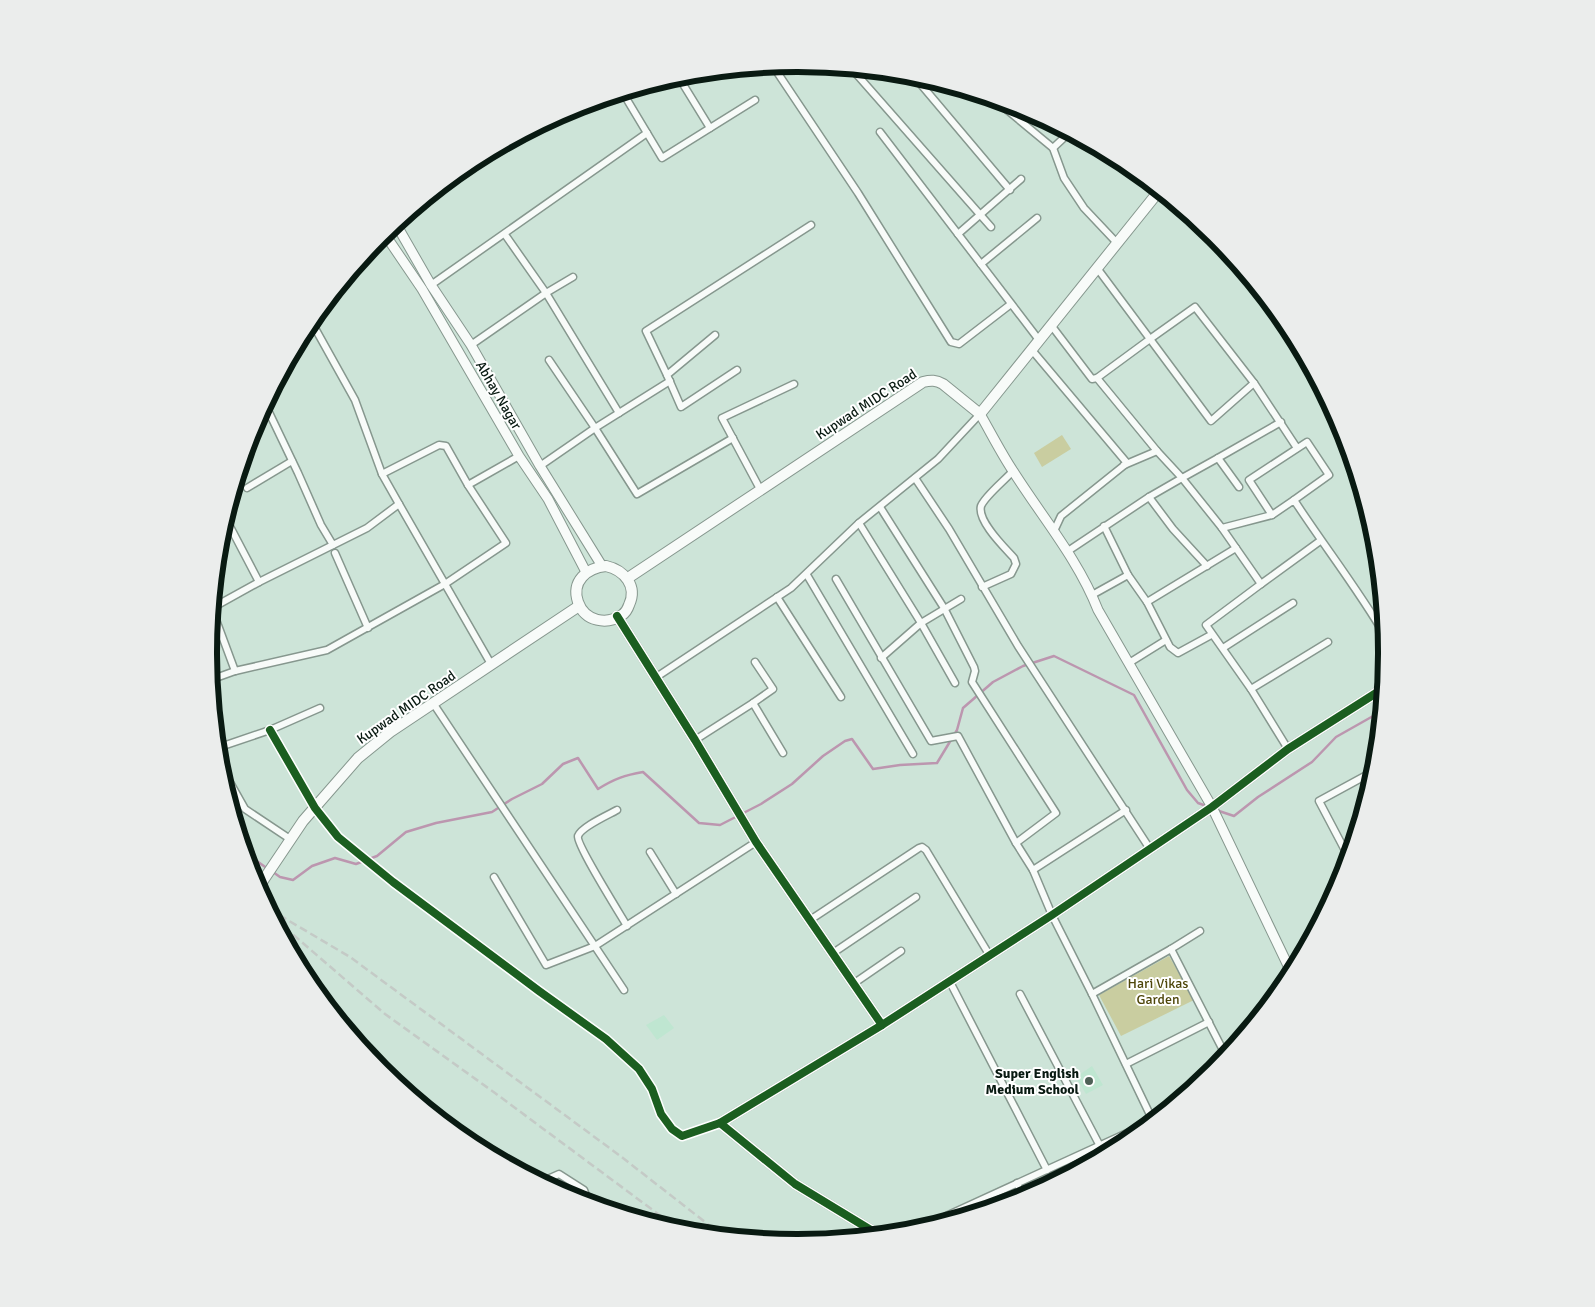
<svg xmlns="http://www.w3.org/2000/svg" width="1595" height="1307" viewBox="0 0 1595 1307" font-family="Signika,sans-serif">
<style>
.built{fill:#bfe6d1}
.green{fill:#c9cda0}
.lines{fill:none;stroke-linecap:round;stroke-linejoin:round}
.stream{stroke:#bc96af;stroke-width:2.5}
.street-casing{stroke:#86978e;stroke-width:9}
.secondary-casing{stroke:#86978e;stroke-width:11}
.primary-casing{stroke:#86978e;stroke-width:12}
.street{stroke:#f8fbf9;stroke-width:6}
.secondary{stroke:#f8fbf9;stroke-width:9}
.primary{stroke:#f8fbf9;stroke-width:10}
.rail{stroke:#c4cac6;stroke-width:2.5;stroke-dasharray:8 4;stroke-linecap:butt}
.cycleway-casing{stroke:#fff;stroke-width:11}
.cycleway{stroke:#1b5e20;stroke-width:8}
.poi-dot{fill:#4e6157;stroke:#fff;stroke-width:2}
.labels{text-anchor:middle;stroke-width:4;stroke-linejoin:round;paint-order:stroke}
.street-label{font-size:14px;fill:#091a12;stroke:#fff}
.park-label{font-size:14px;fill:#4e4609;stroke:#fff}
.poi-label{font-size:14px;font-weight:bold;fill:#091a12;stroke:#fff;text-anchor:end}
.rim{fill:none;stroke:#091a12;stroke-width:6}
</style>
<rect width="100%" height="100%" fill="#cde4d8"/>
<g class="built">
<path d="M664,1015L674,1028L657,1040L646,1025Z"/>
<path d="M1092,1066L1103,1085L1086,1094L1076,1077Z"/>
</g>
<g class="green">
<path d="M1062,435L1071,449L1042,467L1034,453Z"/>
<path d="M1169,956L1194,1000L1121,1036L1099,995Z"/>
</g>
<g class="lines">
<g class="stream">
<path d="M1216,810L1234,816L1258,797L1312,762L1336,737L1382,711"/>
<path d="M249,866L254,859L268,869"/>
<path d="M273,872L280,877L293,880L312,866L335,858L356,864L377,856L406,832L436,823L492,812L512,799L542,784L563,764L578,758L598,789C614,779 625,775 643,772L699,823L720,825L761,804L792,784L823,756L845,741L852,739L873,769L900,765L937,763L957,730L963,708L993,682L1023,666L1054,656L1134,695L1187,790L1198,803L1209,807"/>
</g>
<g class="street-casing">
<g id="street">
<path d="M773,66L858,193L951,342L959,344L1011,304"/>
<path d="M852,69L991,227"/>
<path d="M913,75L1010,190"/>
<path d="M678,76L710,128"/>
<path d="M623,93L647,133"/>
<path d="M1000,102L1006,109"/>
<path d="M1011,105L1006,109L1053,148L1064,178L1084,208L1117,243"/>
<path d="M880,132L1039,340"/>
<path d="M1053,148L1069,133"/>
<path d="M458,173L478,159"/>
<path d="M958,234L1021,179"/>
<path d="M981,264L1037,218"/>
<path d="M573,277L546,293L619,413"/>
<path d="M431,285L647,133L662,158L755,100"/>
<path d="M1195,307L1254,383L1211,421L1150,339Z"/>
<path d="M1051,325L1092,379L1097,378L1150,339L1097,268"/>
<path d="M715,335L667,375L681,407L737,370"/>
<path d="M471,345L546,293L506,236"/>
<path d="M1031,349L1127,463L1061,516L1054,531"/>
<path d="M667,375L646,331L811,225"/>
<path d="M670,381L595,428L637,494L733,438"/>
<path d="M1254,383L1297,448"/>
<path d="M265,404L298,473L321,525L333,545"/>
<path d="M1218,458L1182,478L1222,528"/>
<path d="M1124,465L1157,451"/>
<path d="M540,466L595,428L549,360"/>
<path d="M915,478L949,529L1018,646L1150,849"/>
<path d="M468,485L519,456"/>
<path d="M1239,487L1218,458L1281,422"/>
<path d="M247,488L292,461"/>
<path d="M760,489L722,418L794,384"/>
<path d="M1149,497L1173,529L1207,566"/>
<path d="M399,504L491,664"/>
<path d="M880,507L944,608L974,667L975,671L972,682L1056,813L1016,843L1033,870"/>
<path d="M1272,515L1249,480L1307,442L1329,475L1294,500"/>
<path d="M225,517L259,582"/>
<path d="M859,523L921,623L955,683"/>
<path d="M1104,526L1128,575"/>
<path d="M1320,541L1261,584L1222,528L1272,515L1294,500C1324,546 1358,589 1386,637"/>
<path d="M1068,551L1149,497L1182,478L1157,451L1097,378"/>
<path d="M335,553L368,628"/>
<path d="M807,575L913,754"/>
<path d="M836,579L931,741L958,736L1016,843"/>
<path d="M1261,584L1206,625L1251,689L1288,749"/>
<path d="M982,587L1011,574L1016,564L1014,558C1005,548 977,521 981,506C985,496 1005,480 1013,471"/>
<path d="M1092,595L1128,575L1147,602"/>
<path d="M777,597L841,697"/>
<path d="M212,608L259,582L367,528L399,504L382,474L355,400L311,321"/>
<path d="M212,609L235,671"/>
<path d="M1211,635L1178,653L1170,647L1147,602L1236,548"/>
<path d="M1223,648L1293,603"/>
<path d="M881,658L921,623L961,599"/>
<path d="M1129,663L1166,640"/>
<path d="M655,678L791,588L859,523L938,459L980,414"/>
<path d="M210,680L235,671L327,650L445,584L506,543L468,485L446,446L439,445L382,474"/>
<path d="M1251,689L1328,642"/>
<path d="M433,703L624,990"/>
<path d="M753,703L773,689L755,662"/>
<path d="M270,730L315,808L338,837L393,882L539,991L606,1039L639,1069L652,1089L661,1114L672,1129L682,1136L720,1123"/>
<path d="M695,740L753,703L783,753"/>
<path d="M217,748L270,730L320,708"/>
<path d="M219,763L245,809L290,839"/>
<path d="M617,810C608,815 581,827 578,836C576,844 620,914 627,926"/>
<path d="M1126,810L1033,870L1052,915L1092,994L1153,1121"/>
<path d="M650,852L676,894"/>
<path d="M1349,858L1319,801L1376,770"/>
<path d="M494,877L546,965L595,946L756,842"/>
<path d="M810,920L919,848L922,847L926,850L990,956"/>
<path d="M1171,949L1200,931"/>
<path d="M833,953L916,897"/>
<path d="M950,982L1047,1170"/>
<path d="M853,984L901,951"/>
<path d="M1020,994L1100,1146"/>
<path d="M1092,994L1171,949L1226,1056"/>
<path d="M1126,1064L1209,1022"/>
<path d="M541,1182L559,1174L584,1190L589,1203"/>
<path d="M1017,1183L1023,1198"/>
<path d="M948,1221L946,1216L1151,1122"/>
</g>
</g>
<g class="secondary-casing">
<g id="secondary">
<path d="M396,224L431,285L471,345L540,466L602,566"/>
<path d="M384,233L422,289L519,456L548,499L586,572"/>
<path d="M980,414C991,433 1001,453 1013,471C1042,517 1078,559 1098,610L1212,807L1292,974"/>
<path d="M617,616L695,740L756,842L882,1025L720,1123L795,1184L879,1235"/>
<path d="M882,1025L1052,915L1212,807L1288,749L1384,688"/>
</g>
</g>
<g class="primary-casing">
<g id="primary">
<path d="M606,566C624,570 638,586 629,605C628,608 625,613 622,615C607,625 585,622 578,602C571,581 587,568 606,566Z"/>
<path d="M628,578L923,382C931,380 936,380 943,384L980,414L1159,191"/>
<path d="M260,885L303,821L358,758L390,732L579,606"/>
</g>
</g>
<use href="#street" class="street"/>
<use href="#secondary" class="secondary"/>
<use href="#primary" class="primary"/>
<g class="rail">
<path d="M269,909L350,957L619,1155L723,1236"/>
<path d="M275,919L385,1014L495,1093L681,1231"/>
</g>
<g class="cycleway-casing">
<g id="cycleway">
<path d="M617,616L695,740L756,842L882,1025L720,1123L795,1184L879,1235"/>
<path d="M270,730L315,808L338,837L393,882L539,991L606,1039L639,1069L652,1089L661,1114L672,1129L682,1136L720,1123"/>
<path d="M882,1025L1052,915L1212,807L1288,749L1384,688"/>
</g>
</g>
<use href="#cycleway" class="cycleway"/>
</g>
<circle class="poi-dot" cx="1089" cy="1081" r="5"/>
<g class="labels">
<g class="street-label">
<text transform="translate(499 395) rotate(60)" y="5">Abhay Nagar</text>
<text transform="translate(866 404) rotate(-33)" y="5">Kupwad MIDC Road</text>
<text transform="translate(406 707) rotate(-35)" y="5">Kupwad MIDC Road</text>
</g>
<g class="park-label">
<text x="1158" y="988">Hari Vikas<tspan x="1158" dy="16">Garden</tspan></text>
</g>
<g class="poi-label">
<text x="1079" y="1078">Super English<tspan x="1079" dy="16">Medium School</tspan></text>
</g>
</g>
<path d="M0 0H1595V1307H0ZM797 72H798A580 580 0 0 1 1378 652V654A580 580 0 0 1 798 1234H797A580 580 0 0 1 217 654V652A580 580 0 0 1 797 72Z" fill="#ebedec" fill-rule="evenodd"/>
<path class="rim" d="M797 72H798A580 580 0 0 1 1378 652V654A580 580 0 0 1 798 1234H797A580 580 0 0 1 217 654V652A580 580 0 0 1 797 72Z"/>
</svg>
